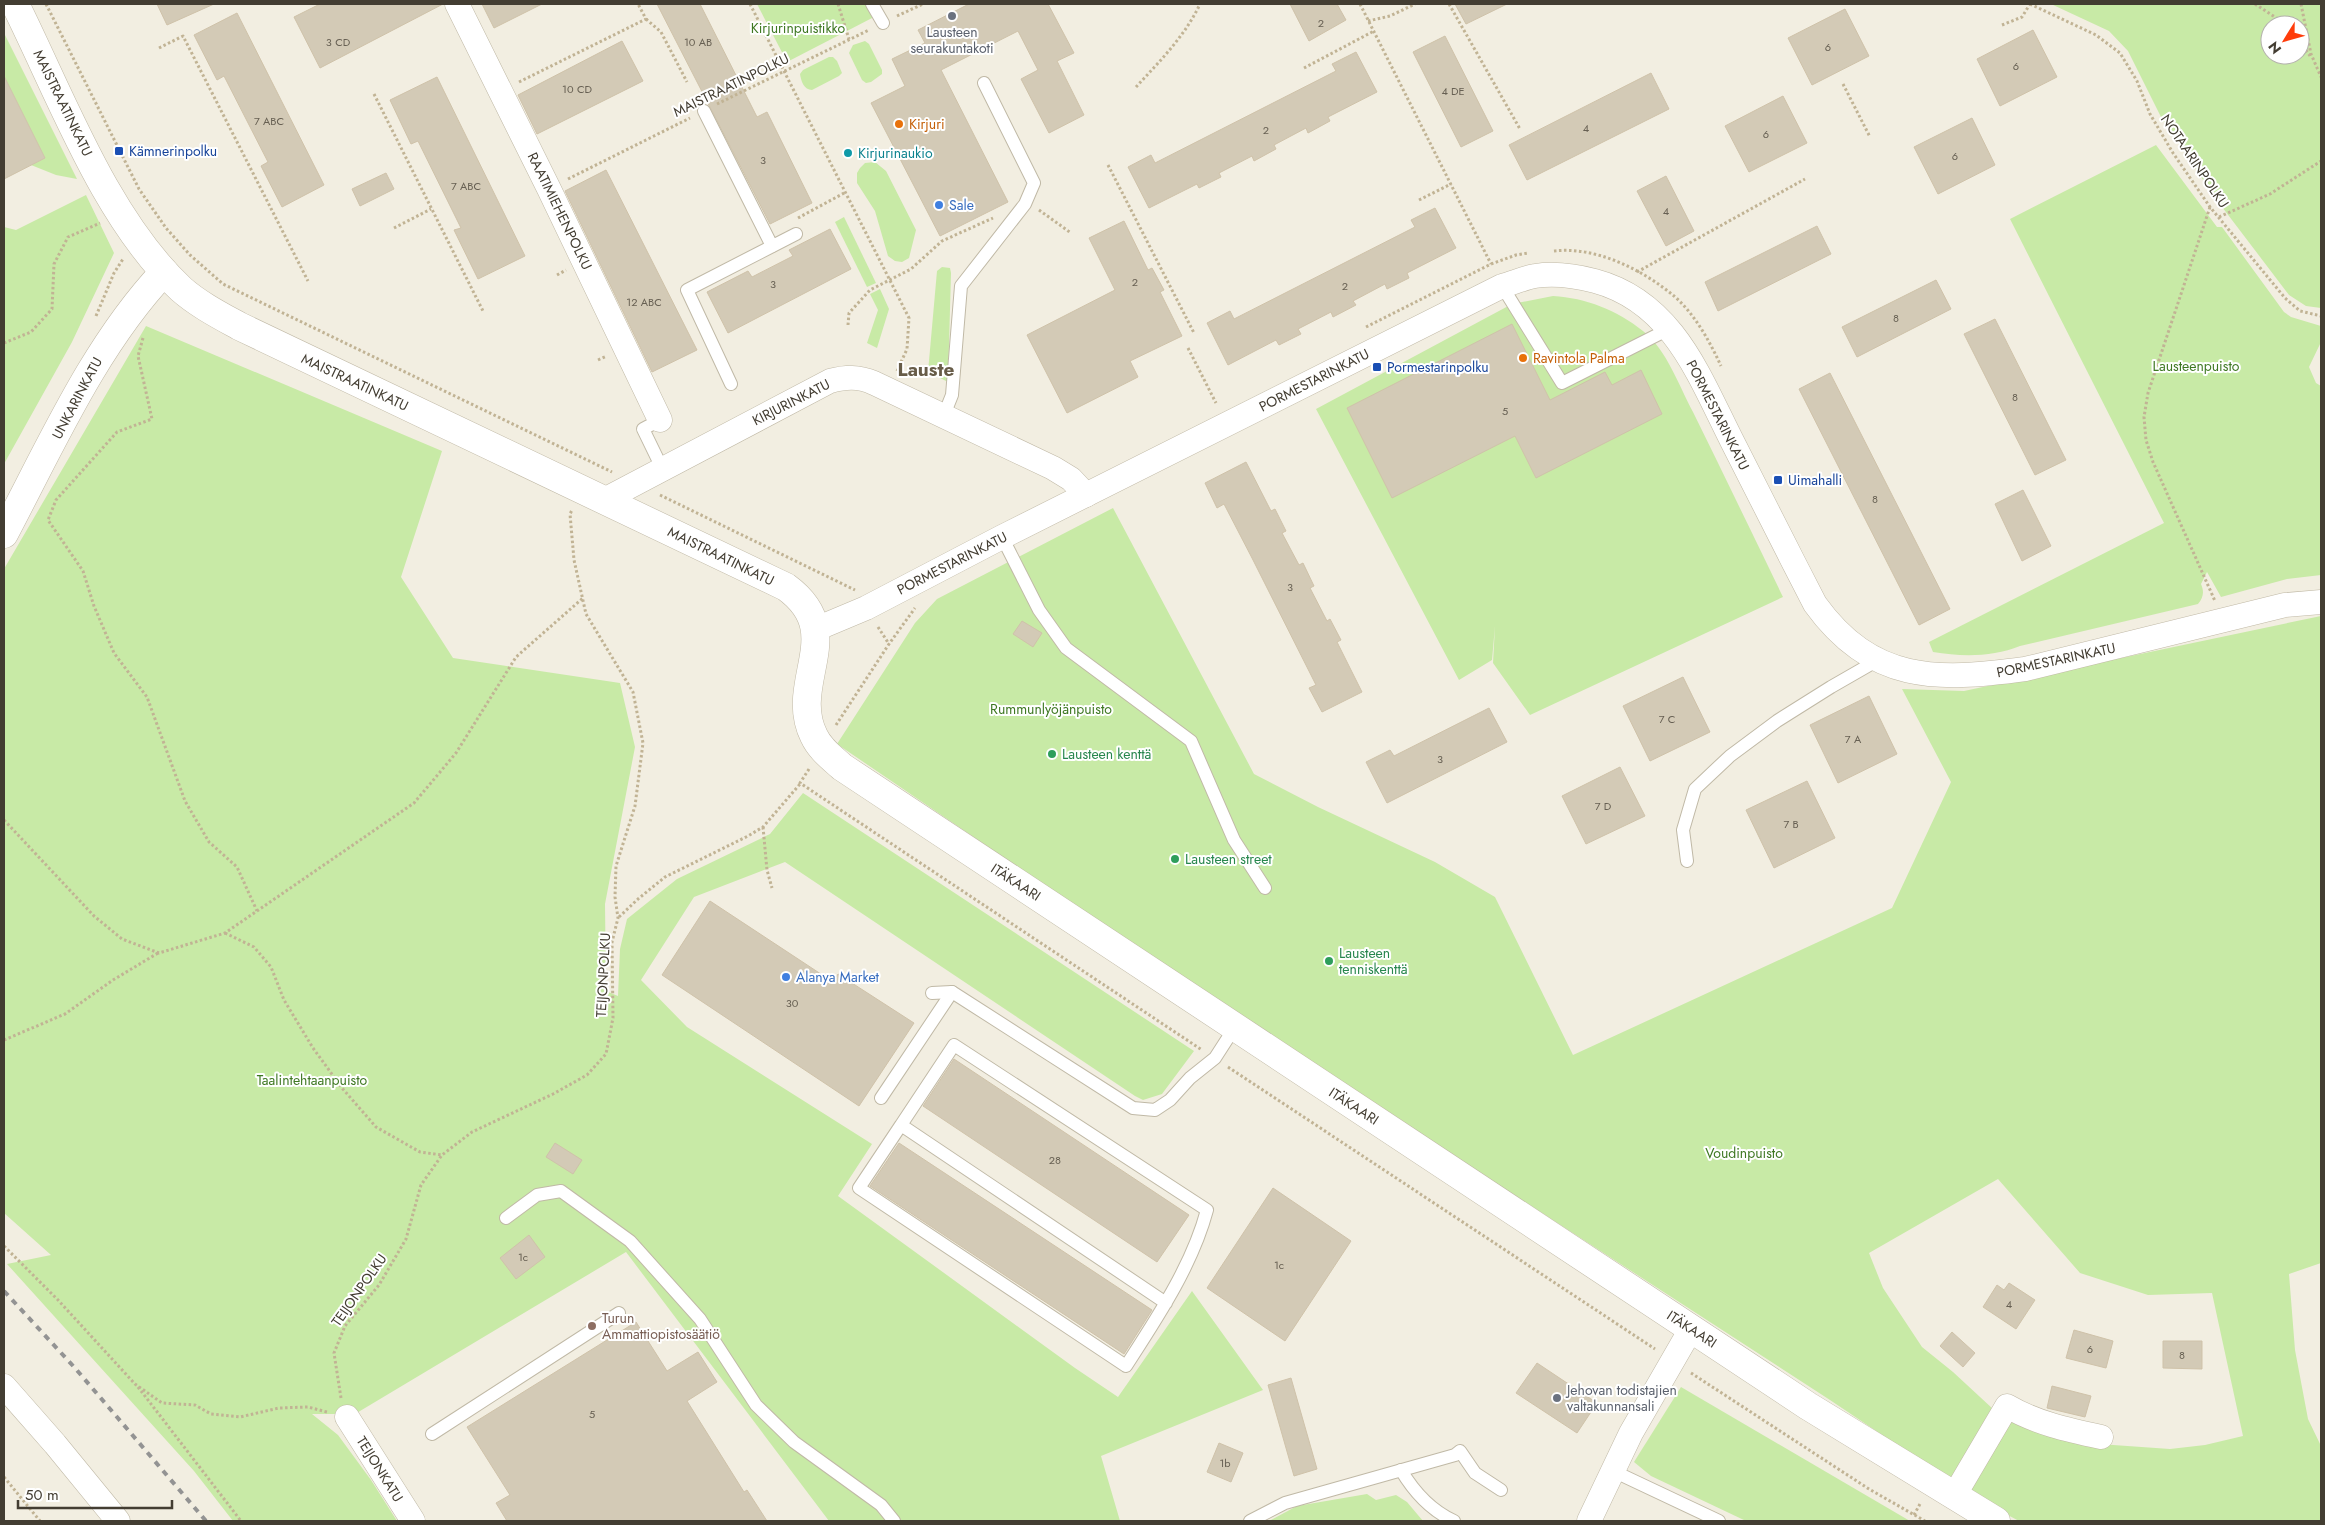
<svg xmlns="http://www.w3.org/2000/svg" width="2325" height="1525" viewBox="0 0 2325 1525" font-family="Jost,sans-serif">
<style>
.green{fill:#c8eaa6;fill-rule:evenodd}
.building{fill:#d3cab6;stroke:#cfc2a9}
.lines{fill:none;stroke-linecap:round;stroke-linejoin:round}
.service-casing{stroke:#c0b9a6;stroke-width:14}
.minor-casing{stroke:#c0b9a6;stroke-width:25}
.tertiary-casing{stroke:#c0b9a6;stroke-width:29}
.path{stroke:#c1b394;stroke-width:3;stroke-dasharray:2.5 2.5;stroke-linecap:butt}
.service{stroke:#fff;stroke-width:12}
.minor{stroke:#fff;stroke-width:24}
.tertiary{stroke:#fff;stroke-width:28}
.rail{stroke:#939393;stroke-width:4;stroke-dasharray:6 6;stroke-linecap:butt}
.worship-dot{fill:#6b7280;stroke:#fff;stroke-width:2}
.food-dot{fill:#e8710a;stroke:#fff;stroke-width:2}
.transit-dot{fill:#1a4fb4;stroke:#fff;stroke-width:2}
.culture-dot{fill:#0f9aa8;stroke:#fff;stroke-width:2}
.shop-dot{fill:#3f7fe0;stroke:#fff;stroke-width:2}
.leisure-dot{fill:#2e9e5b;stroke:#fff;stroke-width:2}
.education-dot{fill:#8d6e63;stroke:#fff;stroke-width:2}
.labels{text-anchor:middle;stroke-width:4;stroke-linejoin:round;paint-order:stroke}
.number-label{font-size:11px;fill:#676053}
.park-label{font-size:14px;fill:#3e7822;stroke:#fff}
.worship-label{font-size:14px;fill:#5b616d;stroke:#fff}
.street-label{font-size:14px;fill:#433d32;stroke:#fff}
.food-label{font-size:14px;fill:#c56008;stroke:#fff;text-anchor:start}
.transit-label{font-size:14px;fill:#164399;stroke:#fff;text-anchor:start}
.culture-label{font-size:14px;fill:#0d838f;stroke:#fff;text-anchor:start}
.shop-label{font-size:14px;fill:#366cbe;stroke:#fff;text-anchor:start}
.leisure-label{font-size:14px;fill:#27864d;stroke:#fff;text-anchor:start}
.education-label{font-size:14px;fill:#785e54;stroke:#fff;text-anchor:start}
.district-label{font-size:19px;font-weight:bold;fill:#675c48;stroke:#fff}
</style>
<rect width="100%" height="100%" fill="#f2eee1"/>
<g class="green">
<path d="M757,4H867L874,17L787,62Z"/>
<path d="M2051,4H2321V308L2306,306L2289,295L2216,199L2162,119L2128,51L2109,31ZM2270,25H2300V55H2270Z"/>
<path d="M4,33L77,179L56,175L31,165L45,158L4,76Z"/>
<path d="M865,41L869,44L882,70V74L871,82L866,83L862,80L849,53L853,45Z"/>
<path d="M829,57H833L837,61L842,73L839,76L812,90C804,90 801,81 800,74L803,70Z"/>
<path d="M2156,145L2217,227H2222L2284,312L2291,317L2321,326V342L2309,367L2316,383L2321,386V575L2287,579L2221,597L2207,572L2201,584C2204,591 2204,597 2198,604L2020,646C1993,657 1962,657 1933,652L1929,642L2164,523L2010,219Z"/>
<path d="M875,162L886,171L916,230L909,258L902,262L895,261L888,256L875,211L857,183V173L860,168L865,163Z"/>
<path d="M86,195L114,253L72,342L4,464V227L16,230Z"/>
<path d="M844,217L876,283L867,287L835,222Z"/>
<path d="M942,267L950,268L951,273L948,382L928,372L937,271Z"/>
<path d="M880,289L889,309L877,348L867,343L878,310L870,294Z"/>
<path d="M1553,296C1586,298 1617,310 1643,331C1667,350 1679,386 1693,412C1723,473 1753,535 1783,597L1530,715L1493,663L1495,626L1492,660L1459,680L1316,409L1512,304Z"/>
<path d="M146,326L442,451L401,577L453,658L620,683L635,747L605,904L606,991L618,996L620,949L627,919L677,879L770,834L803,793L1194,1051L1162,1094L1143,1100L1135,1096L785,862L694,897L641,980L687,1027L872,1144L838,1196L1075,1368L1118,1397L1192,1291L1263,1390L1101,1456L1120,1521H829L626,1252L355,1414H312L338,1435L371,1480L397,1521H233L194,1471L7,1264L51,1255L4,1213V569Z"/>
<path d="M1113,508L1254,774L1318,807L1435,862L1495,897L1573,1055L1892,908L1951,782L1902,689L1964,691L2321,616V1263L2289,1274L2295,1350L2308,1419L2321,1446V1521H2019L1976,1498L1830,1400L1203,993L837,744L915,623L937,599ZM1998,1179L2080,1273L2148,1295L2212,1293L2243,1436L2205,1445L2170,1449L2099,1444L2015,1419L1993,1409L1953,1372L1922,1347L1883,1288L1869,1253Z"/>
<path d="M1681,1387L1910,1521H1746L1651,1476L1634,1462Z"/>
<path d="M1367,1494L1376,1500L1396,1495L1407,1502L1423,1521H1269L1297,1506Z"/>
</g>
<g class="building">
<path d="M157,4H214L167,25Z"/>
<path d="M320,4H443L320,68L294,17Z"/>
<path d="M482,4H542L494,28Z"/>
<path d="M657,4H700L757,117L767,112L812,203L770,224Z"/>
<path d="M969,4H1048L1074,53L1057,61L1084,115L1049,133L1021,79L1038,70L1018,31L941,70L1008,202L940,236L871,103L905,86L892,59L925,43L918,30Z"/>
<path d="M1290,4H1337L1346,20L1309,41Z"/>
<path d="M1455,4H1507L1466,24Z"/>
<path d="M1845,9L1869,56L1812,85L1788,38Z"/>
<path d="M237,13L324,185L282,207L261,166L268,162L224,76L217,80L194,35Z"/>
<path d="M2033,30L2057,77L2000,106L1977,59Z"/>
<path d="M1445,36L1493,131L1461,147L1413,52Z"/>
<path d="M622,41L643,81L537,134L518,95Z"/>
<path d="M1356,52L1377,92L1328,117L1330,121L1308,133L1306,128L1274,145L1276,149L1254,161L1252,156L1219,173L1221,177L1199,188L1197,184L1149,208L1128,167L1151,155L1155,163L1336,71L1332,64Z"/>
<path d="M1651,73L1669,109L1527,180L1509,145Z"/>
<path d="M4,76L45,158L4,179Z"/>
<path d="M437,77L525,256L478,279L454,230L461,228L418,141L411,144L390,100Z"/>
<path d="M1783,96L1807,143L1749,172L1725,126Z"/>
<path d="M1972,118L1995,165L1938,194L1914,147Z"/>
<path d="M606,170L697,350L652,372L565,191Z"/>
<path d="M386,173L394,189L360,206L352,189Z"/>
<path d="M1666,176L1694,231L1666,246L1637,191Z"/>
<path d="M1435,208L1456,248L1407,273L1409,278L1387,289L1385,284L1353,301L1356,305L1333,317L1331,312L1298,329L1301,334L1279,345L1276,340L1228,365L1207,323L1230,311L1234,319L1415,227L1411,220Z"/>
<path d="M1124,221L1148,270L1152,268L1164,290L1160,292L1182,336L1130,361L1138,377L1067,413L1027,335L1115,290L1089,238Z"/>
<path d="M1817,226L1831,254L1718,311L1705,282Z"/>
<path d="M830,229L851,269L728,333L707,292L748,271L752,277L793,256L789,250Z"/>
<path d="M1936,280L1951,309L1857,357L1842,327Z"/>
<path d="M1995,319L2066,460L2035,475L1964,334Z"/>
<path d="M1512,324L1550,400L1605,372L1612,385L1641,370L1662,414L1536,478L1515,436L1392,498L1347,408Z"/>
<path d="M1830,373L1950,609L1919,625L1799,389Z"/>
<path d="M1246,462L1271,511L1275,509L1286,531L1282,533L1299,565L1303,563L1314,586L1310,588L1327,621L1330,619L1341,640L1337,642L1362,692L1322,712L1309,688L1316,685L1252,558L1224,504L1217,508L1205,483Z"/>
<path d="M2023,490L2051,546L2022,561L1995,504Z"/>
<path d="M1022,621L1042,633L1033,647L1013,634Z"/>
<path d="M1683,677L1710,732L1650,761L1623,706Z"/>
<path d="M1869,696L1897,754L1838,783L1810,725Z"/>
<path d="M1489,708L1507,742L1387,803L1366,762L1390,750L1394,756Z"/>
<path d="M1620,767L1645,816L1586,844L1562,796Z"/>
<path d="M1807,781L1835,838L1774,868L1746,810Z"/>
<path d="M710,901L833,982L838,974L914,1023L859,1106L662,975Z"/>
<path d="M954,1059L1189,1215L1157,1262L923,1106Z"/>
<path d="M555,1143L582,1160L573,1174L546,1157Z"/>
<path d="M899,1143L1152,1310L1124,1354L870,1186Z"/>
<path d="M1273,1188L1351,1241L1285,1341L1207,1288Z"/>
<path d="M529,1235L545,1257L516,1279L500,1258Z"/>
<path d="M2009,1283L2035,1300L2016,1329L1983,1307L1997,1285L2004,1290Z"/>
<path d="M636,1322L667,1371L698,1352L717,1382L687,1401L744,1492L747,1490L767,1521H507L496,1503L510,1495L467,1427Z"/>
<path d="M2074,1330L2113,1341L2106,1368L2066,1358Z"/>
<path d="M1952,1332L1975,1353L1963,1367L1940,1346Z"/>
<path d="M2163,1341H2202V1369L2163,1368Z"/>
<path d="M1537,1363L1597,1403L1577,1433L1516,1393Z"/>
<path d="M1291,1378L1317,1469L1294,1476L1268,1385Z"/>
<path d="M2052,1386L2091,1396L2085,1417L2047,1408Z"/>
<path d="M1219,1443L1243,1453L1231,1482L1207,1472Z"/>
</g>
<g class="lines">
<g class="service-casing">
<g id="service">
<path d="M872,4L883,23"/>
<path d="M704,111L772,246"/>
<path d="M1502,286L1562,383L1669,329"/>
<path d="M731,384L687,290L796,234"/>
<path d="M944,415L952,395L961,286L1025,204L1034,183L984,83"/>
<path d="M660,420L643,429L662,468"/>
<path d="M1002,537L1039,610L1066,648L1191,741L1234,840L1265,888"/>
<path d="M1687,861L1683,830L1695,789L1730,756L1777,721L1831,687L1878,660"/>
<path d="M932,993L952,992L1133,1108L1155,1110L1170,1100L1190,1078L1215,1058L1235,1027"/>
<path d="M881,1098L952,992"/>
<path d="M901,1125L954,1045L1207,1210C1192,1266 1157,1318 1126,1366L859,1188L901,1125L1166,1303"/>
<path d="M506,1218L537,1195L561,1191L630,1241L700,1319L756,1405L794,1442L881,1505L894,1521"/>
<path d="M432,1434L619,1313"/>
<path d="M1401,1470C1414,1492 1430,1510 1454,1521"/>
<path d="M1613,1471L1719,1521"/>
<path d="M1250,1521L1285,1503L1455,1455L1460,1451L1475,1473L1501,1490"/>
</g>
</g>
<g class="minor-casing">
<g id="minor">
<path d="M457,4L549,189L660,420"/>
<path d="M604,500L830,381C846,377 858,376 874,383L1053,468L1071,479L1086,495"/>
<path d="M816,629L866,608L1002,537L1502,286C1513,283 1524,278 1535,276C1554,273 1576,276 1595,281C1673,302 1699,376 1732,441C1760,496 1787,550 1815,604C1872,683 1936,681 2025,669L2285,605L2321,602"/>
<path d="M4,1386L55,1444L118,1521"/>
<path d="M347,1417L413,1521"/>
<path d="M1954,1496L2007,1406C2036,1423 2068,1430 2101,1437"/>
<path d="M1589,1521L1631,1433L1691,1329"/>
</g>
</g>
<g class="tertiary-casing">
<g id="tertiary">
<path d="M15,4C61,96 105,218 181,289C198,304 219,315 239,326L786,587C849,633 787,682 814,736C820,749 831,757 842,767L1808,1406L1996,1521"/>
<path d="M4,534C51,445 95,345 164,272"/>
</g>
</g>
<g class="path">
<path d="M46,4L139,189L166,228L190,255L223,284L612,472"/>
<path d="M750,4L909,318L907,349L897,371"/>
<path d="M838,4L849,39"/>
<path d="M1360,4L1491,264"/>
<path d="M1449,4L1520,129"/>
<path d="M2030,4L2096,35L2120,53L2137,81L2150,114L2173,153L2210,207L2285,298L2300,311L2321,316"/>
<path d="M2255,4L2287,25"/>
<path d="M2301,4L2311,54L2321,77"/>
<path d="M897,16L923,4"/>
<path d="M646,19L661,32L687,82"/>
<path d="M1368,21L1390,16L1415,4"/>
<path d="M2002,25L2022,17L2030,4"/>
<path d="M2300,42L2310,56"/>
<path d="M159,48L183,36L308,281"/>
<path d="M1304,68L1374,31"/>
<path d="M519,82L646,19L638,4"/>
<path d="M1843,84L1870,137"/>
<path d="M1136,87C1160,61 1185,36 1200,4"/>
<path d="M374,94L483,311"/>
<path d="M717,104L869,30"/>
<path d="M1108,165L1194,333"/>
<path d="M568,179L690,118"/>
<path d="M1419,200L1451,184"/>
<path d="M2210,207L2148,393L2144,417L2146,440L2153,462L2215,601"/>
<path d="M1039,210L1071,233"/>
<path d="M2219,217L2270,194L2321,161"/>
<path d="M798,218L846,192"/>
<path d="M394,228L431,209"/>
<path d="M1554,251C1596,246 1643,270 1674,296C1695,314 1710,342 1721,366"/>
<path d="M1637,272L1805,179"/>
<path d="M557,275L566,270"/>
<path d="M96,316L114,273L123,259"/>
<path d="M848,325L849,313L870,290L911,269L942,241L993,218"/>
<path d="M1366,327L1491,264L1516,255L1528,253"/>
<path d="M143,338L138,356L152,419L117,432L56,500L48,520L83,571L94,606L114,653L147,697L185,801L209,842L237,867L257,911"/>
<path d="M4,343L31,332L52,309L54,264L68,237L100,223"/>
<path d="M1188,348L1216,403"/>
<path d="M598,360L607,356"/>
<path d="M660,495L855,590"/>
<path d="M878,627L889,644"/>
<path d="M836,725L889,644L915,608"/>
<path d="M809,769L800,783L1202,1050"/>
<path d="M4,820L94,916L122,939L159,953L225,933L414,803L456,753L516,657L583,598"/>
<path d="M763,827L767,870L772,888"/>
<path d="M619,917L638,899L665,877L748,836L763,827L800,784"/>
<path d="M225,933L254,947L271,967L284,1000L313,1048L342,1088L376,1127L420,1152L442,1155"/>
<path d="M4,1040L65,1014L113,980L158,953"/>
<path d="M1228,1067L1655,1349"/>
<path d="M4,1246L58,1300L135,1384L162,1403L195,1405L211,1414L240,1417L279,1408L308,1407L327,1412"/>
<path d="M1691,1373L1869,1489L1925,1521"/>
<path d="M138,1387L241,1521"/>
<path d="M341,1398L334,1353L345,1326L379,1285L406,1239L421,1185L442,1155L472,1132L553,1094L587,1075L606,1054L613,1018L612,942L618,918L615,897L616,866L635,806L643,743L633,692L586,614L574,560L570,514L572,510"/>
<path d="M4,1477L40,1521"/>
<path d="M1914,1515L1921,1502"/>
</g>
<use href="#service" class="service"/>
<use href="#minor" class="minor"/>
<use href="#tertiary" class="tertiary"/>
<path class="rail" d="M4,1291L75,1368L206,1521"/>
</g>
<g class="worship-dot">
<circle cx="952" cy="16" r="5"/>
<circle cx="1557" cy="1398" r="5"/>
</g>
<g class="food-dot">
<circle cx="899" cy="124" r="5"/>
<circle cx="1523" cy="358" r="5"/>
</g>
<g class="transit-dot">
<rect x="114" y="146" width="10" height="10" rx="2.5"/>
<rect x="1372" y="362" width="10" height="10" rx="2.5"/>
<rect x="1773" y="475" width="10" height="10" rx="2.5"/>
</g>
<circle class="culture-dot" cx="848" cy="153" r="5"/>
<g class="shop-dot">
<circle cx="939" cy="205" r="5"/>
<circle cx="786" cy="977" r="5"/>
</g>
<g class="leisure-dot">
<circle cx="1052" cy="754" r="5"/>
<circle cx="1175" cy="859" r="5"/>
<circle cx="1329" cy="961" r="5"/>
</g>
<circle class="education-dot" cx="592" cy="1326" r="5"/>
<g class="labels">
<g class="number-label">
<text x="1321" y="27">2</text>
<text x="338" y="46">3 CD</text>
<text x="698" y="46">10 AB</text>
<text x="1828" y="51">6</text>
<text x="2016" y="70">6</text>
<text x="577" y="93">10 CD</text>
<text x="1453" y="95">4 DE</text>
<text x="269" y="125">7 ABC</text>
<text x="1586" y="132">4</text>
<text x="1266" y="134">2</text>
<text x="1766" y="138">6</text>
<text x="1955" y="160">6</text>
<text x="763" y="164">3</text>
<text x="466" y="190">7 ABC</text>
<text x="1666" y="215">4</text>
<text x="1135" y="286">2</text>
<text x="773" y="288">3</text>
<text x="1345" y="290">2</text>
<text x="644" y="306">12 ABC</text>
<text x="1896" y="322">8</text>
<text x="2015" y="401">8</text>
<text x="1505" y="415">5</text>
<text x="1875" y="503">8</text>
<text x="1290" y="591">3</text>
<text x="1667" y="723">7 C</text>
<text x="1853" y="743">7 A</text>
<text x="1440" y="763">3</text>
<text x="1603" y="810">7 D</text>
<text x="1791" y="828">7 B</text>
<text x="792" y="1007">30</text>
<text x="1055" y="1164">28</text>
<text x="523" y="1261">1c</text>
<text x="1279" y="1269">1c</text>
<text x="2009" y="1308">4</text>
<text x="2090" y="1353">6</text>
<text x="2182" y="1359">8</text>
<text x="592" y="1418">5</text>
<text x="1225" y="1467">1b</text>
</g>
<g class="park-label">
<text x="798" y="33">Kirjurinpuistikko</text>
<text x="2196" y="371">Lausteenpuisto</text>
<text x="1051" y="714">Rummunlyöjänpuisto</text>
<text x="312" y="1085">Taalintehtaanpuisto</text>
<text x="1744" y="1158">Voudinpuisto</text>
</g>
<g class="worship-label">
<text x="952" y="37">Lausteen<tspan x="952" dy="16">seurakuntakoti</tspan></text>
<text x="1567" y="1395" text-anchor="start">Jehovan todistajien<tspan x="1567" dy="16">valtakunnansali</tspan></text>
</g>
<g class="street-label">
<text transform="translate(731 85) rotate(-26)" y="5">MAISTRAATINPOLKU</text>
<text transform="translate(63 103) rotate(64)" y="5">MAISTRAATINKATU</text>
<text transform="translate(2195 161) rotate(56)" y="5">NOTAARINPOLKU</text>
<text transform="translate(560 211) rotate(64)" y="5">RAATIMIEHENPOLKU</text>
<text transform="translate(1314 380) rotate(-27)" y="5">PORMESTARINKATU</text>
<text transform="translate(355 382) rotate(25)" y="5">MAISTRAATINKATU</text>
<text transform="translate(77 398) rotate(-62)" y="5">UNKARINKATU</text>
<text transform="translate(791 402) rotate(-27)" y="5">KIRJURINKATU</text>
<text transform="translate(1718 415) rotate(63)" y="5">PORMESTARINKATU</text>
<text transform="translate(721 556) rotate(26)" y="5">MAISTRAATINKATU</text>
<text transform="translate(952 563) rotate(-27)" y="5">PORMESTARINKATU</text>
<text transform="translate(2056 660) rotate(-12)" y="5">PORMESTARINKATU</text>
<text transform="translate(1016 882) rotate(33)" y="5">ITÄKAARI</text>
<text transform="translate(603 975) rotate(-87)" y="5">TEIJONPOLKU</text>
<text transform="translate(1354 1106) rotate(33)" y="5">ITÄKAARI</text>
<text transform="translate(359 1290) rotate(-55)" y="5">TEIJONPOLKU</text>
<text transform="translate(1692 1329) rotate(33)" y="5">ITÄKAARI</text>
<text transform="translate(380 1469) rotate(58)" y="5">TEIJONKATU</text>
</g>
<g class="food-label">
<text x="909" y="129">Kirjuri</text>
<text x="1533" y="363">Ravintola Palma</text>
</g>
<g class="transit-label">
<text x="129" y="156">Kämnerinpolku</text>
<text x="1387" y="372">Pormestarinpolku</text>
<text x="1788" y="485">Uimahalli</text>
</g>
<g class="culture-label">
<text x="858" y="158">Kirjurinaukio</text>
</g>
<g class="shop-label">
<text x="949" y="210">Sale</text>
<text x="796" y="982">Alanya Market</text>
</g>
<g class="leisure-label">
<text x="1062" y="759">Lausteen kenttä</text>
<text x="1185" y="864">Lausteen street</text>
<text x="1339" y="958">Lausteen<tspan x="1339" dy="16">tenniskenttä</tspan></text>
</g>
<g class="education-label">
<text x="602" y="1323">Turun<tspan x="602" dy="16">Ammattiopistosäätiö</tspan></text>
</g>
<g class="district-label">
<text x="926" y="376">Lauste</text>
</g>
</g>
<rect width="2325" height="1525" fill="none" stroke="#433d32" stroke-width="10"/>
<g transform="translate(2285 40) rotate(233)"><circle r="24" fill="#ffffff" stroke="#b4b1ad"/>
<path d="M0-4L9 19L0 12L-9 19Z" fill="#ff3c0b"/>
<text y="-8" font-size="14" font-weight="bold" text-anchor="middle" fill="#433d32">N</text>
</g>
<path d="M18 1500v8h154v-8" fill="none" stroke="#433d32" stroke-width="2.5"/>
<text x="25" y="1500" font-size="15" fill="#433d32" stroke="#ffffff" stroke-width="4" paint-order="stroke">50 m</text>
</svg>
